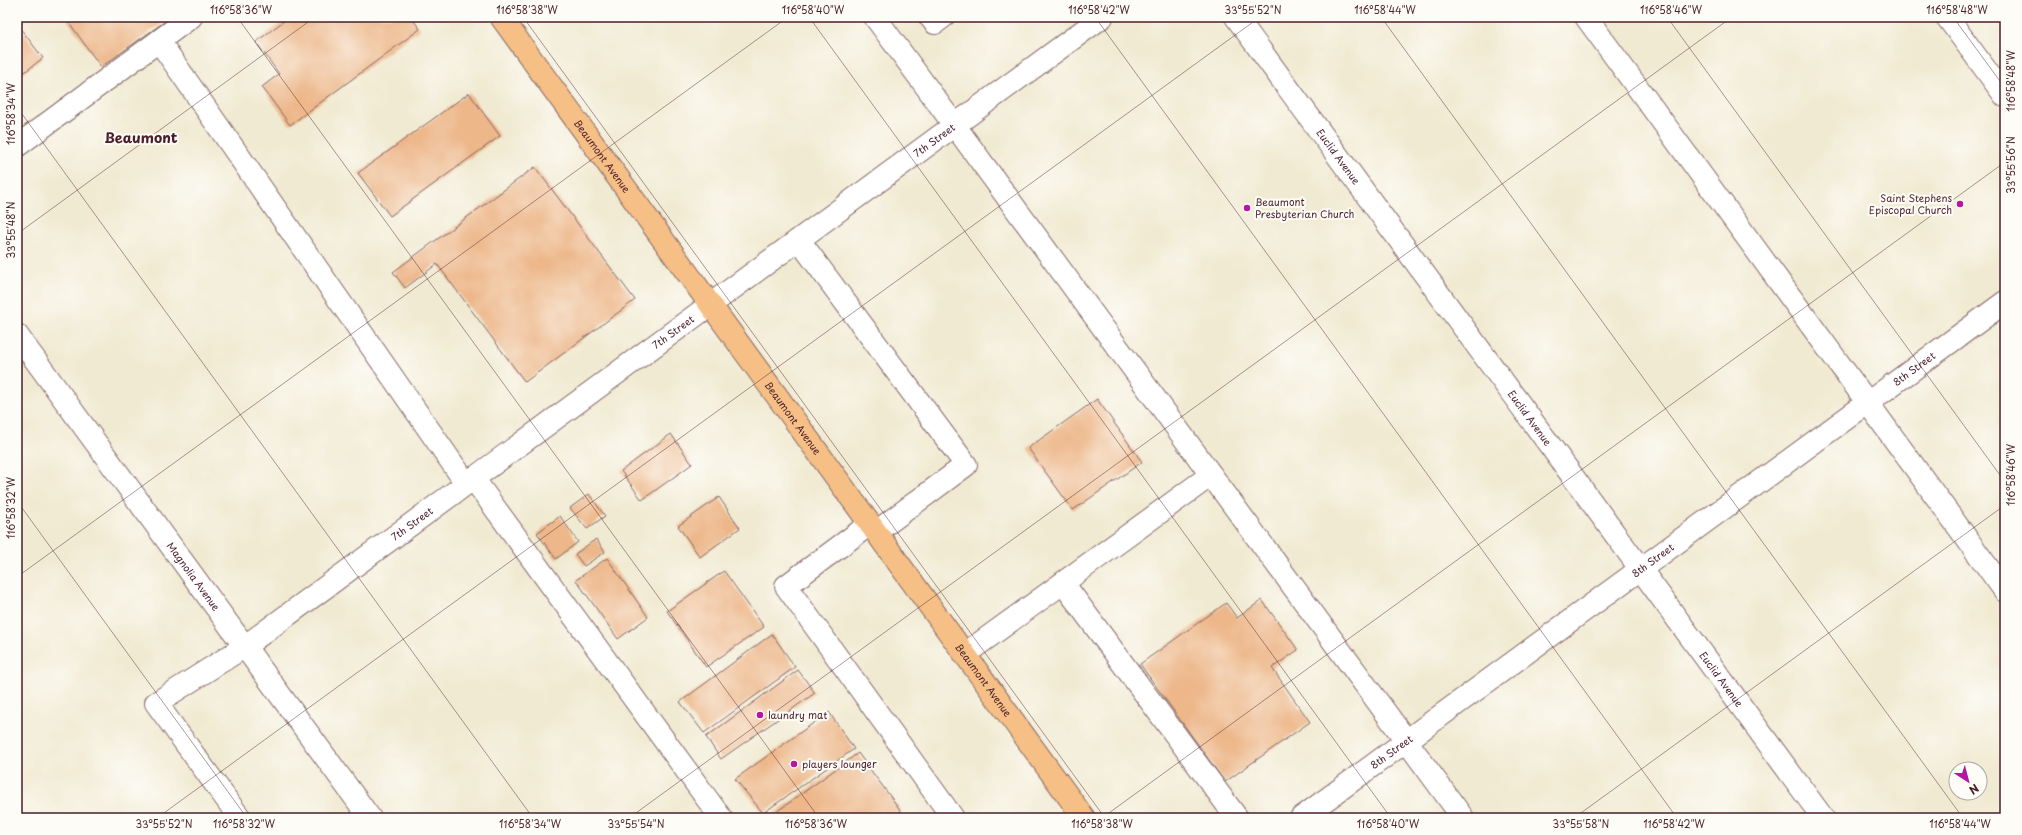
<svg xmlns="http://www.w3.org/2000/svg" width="2022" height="835" viewBox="0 0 2022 835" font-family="'Playpen Sans',sans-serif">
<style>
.building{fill:#edb78a}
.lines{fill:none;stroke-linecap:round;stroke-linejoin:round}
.minor-casing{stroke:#846665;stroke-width:24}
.major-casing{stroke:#846665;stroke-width:24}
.minor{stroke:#fff;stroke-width:22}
.major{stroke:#f5bf86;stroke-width:22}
.ticks{fill:none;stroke:#4a1f2b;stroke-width:1;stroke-opacity:0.45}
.poi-dot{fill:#b5179e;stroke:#fdfcf7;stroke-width:1.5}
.labels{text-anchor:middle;stroke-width:4;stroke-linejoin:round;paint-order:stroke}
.street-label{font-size:10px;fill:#4a1f2b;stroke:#fdfcf7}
.poi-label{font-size:10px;fill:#4a1f2b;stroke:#fdfcf7;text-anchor:start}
.district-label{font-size:14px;font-weight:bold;fill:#4a1f2b;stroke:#fdfcf7}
.neatline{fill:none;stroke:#4a1f2b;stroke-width:1.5}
.ticks-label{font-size:10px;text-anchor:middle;fill:#4a1f2b}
</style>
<rect width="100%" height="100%" fill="#fdfcf7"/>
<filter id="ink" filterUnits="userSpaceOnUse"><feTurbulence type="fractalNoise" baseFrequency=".025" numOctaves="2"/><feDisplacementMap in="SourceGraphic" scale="8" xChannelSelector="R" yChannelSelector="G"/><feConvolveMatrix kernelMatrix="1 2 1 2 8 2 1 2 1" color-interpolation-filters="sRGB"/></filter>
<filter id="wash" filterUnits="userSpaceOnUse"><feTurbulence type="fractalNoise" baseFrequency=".012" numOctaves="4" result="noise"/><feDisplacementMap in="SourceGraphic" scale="16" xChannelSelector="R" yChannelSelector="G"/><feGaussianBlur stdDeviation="0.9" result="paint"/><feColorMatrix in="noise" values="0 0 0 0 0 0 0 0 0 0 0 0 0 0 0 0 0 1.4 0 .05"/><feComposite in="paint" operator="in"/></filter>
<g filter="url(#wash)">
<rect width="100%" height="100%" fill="#f1ead2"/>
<g id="blocks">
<g class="building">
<path d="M65,17H171L101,67Z"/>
<path d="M289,17H411L420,29L290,125L262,87L279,74L256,42Z"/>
<path d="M17,24L43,58L17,78Z"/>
<path d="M469,93L500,136L390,216L358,173Z"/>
<path d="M535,167L635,300L525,382L437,264L405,288L393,272Z"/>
<path d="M1097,399L1142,462L1073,510L1028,448Z"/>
<path d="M671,434L692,464L642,500L621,471Z"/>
<path d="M589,494L605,516L587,529L570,508Z"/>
<path d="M719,497L740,528L700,557L678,526Z"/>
<path d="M560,516L578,542L556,559L537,533Z"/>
<path d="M596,539L605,552L584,566L575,554Z"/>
<path d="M607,558L648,617L618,639L576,580Z"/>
<path d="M724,571L764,627L706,667L667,611Z"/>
<path d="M1262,600L1298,650L1272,668L1310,722L1225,782L1140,664L1226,603L1237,618Z"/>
<path d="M772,634L795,667L704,733L680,702Z"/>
<path d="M798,670L815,693L721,759L706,737Z"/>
<path d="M829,712L854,749L763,813L735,779Z"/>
<path d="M858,753L901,811L891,818H768Z"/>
</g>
</g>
</g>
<g filter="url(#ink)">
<use href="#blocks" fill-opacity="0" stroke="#846665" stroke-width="1"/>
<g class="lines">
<g class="minor-casing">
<g id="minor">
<path d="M875,17L1463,818"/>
<path d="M930,17L935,23L943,17"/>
<path id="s1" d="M1236,17L1823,818"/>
<path d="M1586,17L2005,591"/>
<path d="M1947,17L2005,96"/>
<path d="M159,41L466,483"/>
<path d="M17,146L191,17"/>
<path d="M799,240L966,465L876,532"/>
<path id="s2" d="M17,335L370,818"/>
<path d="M473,478L721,818"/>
<path d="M870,524L786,586L953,818"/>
<path d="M1063,583L1237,818"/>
<path d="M965,654L1211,475"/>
<path id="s3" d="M240,818L156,703L244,647L1102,17"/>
<path id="s4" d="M1301,818L2005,302"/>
</g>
</g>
<g class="major-casing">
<g id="major">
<path id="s5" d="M501,17L1084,818"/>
</g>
</g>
<use href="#minor" class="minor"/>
<use href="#major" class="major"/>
</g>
</g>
<path class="ticks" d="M237,17L819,818M523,17L1105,818M809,17L1391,818M1095,17L1677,818M1381,17L1963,818M1667,17L2005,482M1953,17L2005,88M17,107L533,818M17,234L315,17M17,501L247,818M17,577L788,17M157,818L1260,17M629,818L1732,17M1102,818L2005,162M1574,818L2005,505"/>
<g class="poi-dot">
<circle cx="1960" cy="204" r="4"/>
<circle cx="1247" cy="208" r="4"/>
<circle cx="760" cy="715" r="4"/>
<circle cx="794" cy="764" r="4"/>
</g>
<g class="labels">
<g class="street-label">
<text dy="4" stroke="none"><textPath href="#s3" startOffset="1103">7th Street</textPath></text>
<text dy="4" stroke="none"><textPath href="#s5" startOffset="172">Beaumont Avenue</textPath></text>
<text dy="4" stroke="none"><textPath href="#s1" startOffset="173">Euclid Avenue</textPath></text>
<text dy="4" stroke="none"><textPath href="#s3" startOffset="779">7th Street</textPath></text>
<text dy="4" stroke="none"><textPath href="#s4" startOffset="760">8th Street</textPath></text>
<text dy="4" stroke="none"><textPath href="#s5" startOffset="496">Beaumont Avenue</textPath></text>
<text dy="4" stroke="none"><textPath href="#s1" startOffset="497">Euclid Avenue</textPath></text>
<text dy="4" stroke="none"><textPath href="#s3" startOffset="455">7th Street</textPath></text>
<text dy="4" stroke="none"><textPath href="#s4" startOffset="436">8th Street</textPath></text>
<text dy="4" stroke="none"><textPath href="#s2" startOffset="299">Magnolia Avenue</textPath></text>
<text dy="4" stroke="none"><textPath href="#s5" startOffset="820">Beaumont Avenue</textPath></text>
<text dy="4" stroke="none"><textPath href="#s1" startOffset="821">Euclid Avenue</textPath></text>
<text dy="4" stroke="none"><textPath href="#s4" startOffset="112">8th Street</textPath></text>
</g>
<g class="poi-label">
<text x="1952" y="202" text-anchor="end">Saint Stephens<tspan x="1952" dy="12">Episcopal Church</tspan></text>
<text x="1255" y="206">Beaumont<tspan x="1255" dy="12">Presbyterian Church</tspan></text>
<text x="768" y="719">laundry mat</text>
<text x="802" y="768">players lounger</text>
</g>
<g class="district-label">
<text x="141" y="143">Beaumont</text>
</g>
</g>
<rect width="2022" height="835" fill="none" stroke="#fdfcf7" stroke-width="44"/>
<g transform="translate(1968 781) rotate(144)"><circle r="19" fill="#fdfcf7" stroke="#b5a4a5"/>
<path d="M0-3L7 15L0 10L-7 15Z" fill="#b5179e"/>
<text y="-6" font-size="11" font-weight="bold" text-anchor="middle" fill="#4a1f2b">N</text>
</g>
<rect x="22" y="22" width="1978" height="791" class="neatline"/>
<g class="ticks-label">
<text x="241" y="14">116°58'36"W</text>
<text x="527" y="14">116°58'38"W</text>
<text x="813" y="14">116°58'40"W</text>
<text x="1099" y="14">116°58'42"W</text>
<text x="1253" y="14">33°55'52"N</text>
<text x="1385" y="14">116°58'44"W</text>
<text x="1671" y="14">116°58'46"W</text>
<text x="1957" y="14">116°58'48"W</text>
<text transform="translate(2011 81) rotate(-90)" y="4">116°58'48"W</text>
<text transform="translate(11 114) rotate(-90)" y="4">116°58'34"W</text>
<text transform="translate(2011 165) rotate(-90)" y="4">33°55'56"N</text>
<text transform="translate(11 230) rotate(-90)" y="4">33°55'48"N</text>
<text transform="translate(2011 475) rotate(-90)" y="4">116°58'46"W</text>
<text transform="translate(11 508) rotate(-90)" y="4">116°58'32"W</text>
<text x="164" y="828">33°55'52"N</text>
<text x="244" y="828">116°58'32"W</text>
<text x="530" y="828">116°58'34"W</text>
<text x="636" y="828">33°55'54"N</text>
<text x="816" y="828">116°58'36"W</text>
<text x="1102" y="828">116°58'38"W</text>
<text x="1388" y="828">116°58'40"W</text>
<text x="1581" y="828">33°55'58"N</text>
<text x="1674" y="828">116°58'42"W</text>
<text x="1960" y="828">116°58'44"W</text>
</g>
</svg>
